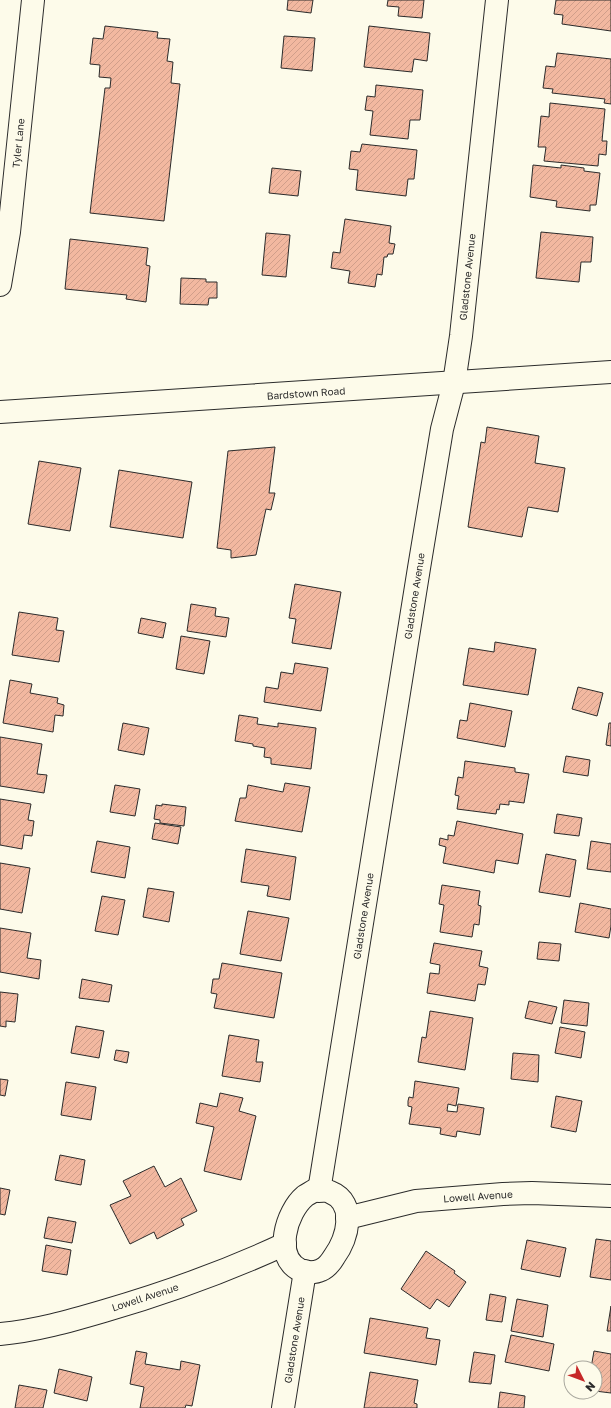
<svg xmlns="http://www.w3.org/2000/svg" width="611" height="1408" viewBox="0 0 611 1408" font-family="'Golos Text',sans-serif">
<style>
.building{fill:url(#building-hatch);stroke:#2b2b2b}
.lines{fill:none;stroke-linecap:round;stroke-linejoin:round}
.minor-casing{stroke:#2b2b2b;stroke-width:24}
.major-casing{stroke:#2b2b2b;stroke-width:24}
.minor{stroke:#fdfbea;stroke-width:22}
.major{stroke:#fdfbea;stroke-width:22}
.labels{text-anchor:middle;stroke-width:3;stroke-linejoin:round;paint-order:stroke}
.street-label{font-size:10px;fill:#2b2b2b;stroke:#fdfbea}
</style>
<defs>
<pattern id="building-hatch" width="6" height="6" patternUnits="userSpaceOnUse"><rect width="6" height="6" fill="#f2b8a0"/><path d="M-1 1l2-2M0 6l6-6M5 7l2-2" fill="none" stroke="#d09e8a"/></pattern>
</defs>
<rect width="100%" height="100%" fill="#fdfbea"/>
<g class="building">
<path d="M288,0H313L311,13L287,10Z"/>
<path d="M388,0H424L422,18L398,16L399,7L387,6Z"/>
<path d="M556,0H611V31L562,24L563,15L554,14Z"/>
<path d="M105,26L158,32L157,38L170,39L167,61L173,62L171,83L180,84L164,221L90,213L105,88H110L111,78L99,77L100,65L90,64L93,38L103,39Z"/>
<path d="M369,26L430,33L427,61L414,59L412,72L364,67Z"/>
<path d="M284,36L315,38L312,71L281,68Z"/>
<path d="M557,53L611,59V104L604,103L605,99L552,93L553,89L543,88L546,66L555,67Z"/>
<path d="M376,85L423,90L420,120H410L408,139L370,135L373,111L365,110L367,96L375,97Z"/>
<path d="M550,103L605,109L602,141H607L606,155L599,154L598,166L544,161L546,147H538L541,116L549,117Z"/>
<path d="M362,144L417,150L414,179H408L406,196L356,190L358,170L349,169L351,151L360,152Z"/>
<path d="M533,165L561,168V165L584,168V171L600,173L596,205H590V211L556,207L557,201L530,197Z"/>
<path d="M272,168L301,171L298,196L269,193Z"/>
<path d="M345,219L391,226L389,243L395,244L393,254H388L387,257H384L382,275L377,274L375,287L348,283L350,271L331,268L333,252L340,253Z"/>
<path d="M541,232L593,237L591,262H581L579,282L536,278Z"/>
<path d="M266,233L290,235L286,277L262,275Z"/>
<path d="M70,239L148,248L146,265L150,266L146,302L126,299L127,295L65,289Z"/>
<path d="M181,278L206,279V282H217V298H209L208,305L180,304Z"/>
<path d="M487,427L539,436L535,463L565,468L558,512L528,507L522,537L468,527L481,442L485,443Z"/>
<path d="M275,447L269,493H275L271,510L266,509L256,555L231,558V550L217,548L228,451Z"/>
<path d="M39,461L81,468L70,531L28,524Z"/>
<path d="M119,470L192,482L183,538L110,527Z"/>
<path d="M295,584L341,592L331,649L292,643L296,619L289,618Z"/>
<path d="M191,604L216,608L215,616L229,618L226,637L187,631Z"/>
<path d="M19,612L58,618L56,630L64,631L59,662L12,655Z"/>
<path d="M141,618L166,623L163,638L138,633Z"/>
<path d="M181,636L210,641L204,674L176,669Z"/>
<path d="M495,642L536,649L528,695L463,685L469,648L494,652Z"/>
<path d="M295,663L328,668L321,711L264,702L266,687L278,689L281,672L293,674Z"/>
<path d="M10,680L32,684L30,693L58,698L57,703L64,705L63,716L55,715L53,732L3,723Z"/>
<path d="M578,687L603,693L597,716L572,709Z"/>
<path d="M470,703L512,711L505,747L457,738L460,720L467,721Z"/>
<path d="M239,715L258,718L257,724L278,727V723L316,728L311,769L271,764V758L264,757L265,748L253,746V744L235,741Z"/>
<path d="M123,723L149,728L144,755L118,750Z"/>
<path d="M609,723H611V746L606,745Z"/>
<path d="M0,737L42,744L37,774L47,775L44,793L0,786Z"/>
<path d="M566,756L590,760L588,776L563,772Z"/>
<path d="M465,761L515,768V772L529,774L524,803L509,801V805L500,804L499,810L497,809L496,814L457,809L459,796L455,795L458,777L463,778Z"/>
<path d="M285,783L310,787L302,832L235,821L240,798H246L248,785L283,792Z"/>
<path d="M115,785L140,789L135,816L110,812Z"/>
<path d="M0,799L31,804L28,820L34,821L32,836L24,835L22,849L0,845Z"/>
<path d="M162,804L186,807L184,826L160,823V820L154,819L156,805L162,806Z"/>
<path d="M557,814L582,818L579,836L554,833Z"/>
<path d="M457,821L523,834L518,864L496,860L494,873L443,863L446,847L439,845L440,838L448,840V835L454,836Z"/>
<path d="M155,823L181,827L178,844L152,839Z"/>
<path d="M97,841L130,847L125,878L91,872Z"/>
<path d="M591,841L611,844V872L587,869Z"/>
<path d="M246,849L296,857L290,900L267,896L269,886L241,882Z"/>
<path d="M546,854L576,860L570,897L539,892Z"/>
<path d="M0,863L30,868L22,913L0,909Z"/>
<path d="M442,885L480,891L478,905L481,906L479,925L474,924L472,937L440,932L444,905L439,904Z"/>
<path d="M148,888L174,892L169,922L143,917Z"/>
<path d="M102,896L125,900L118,935L95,931Z"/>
<path d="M580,903L611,909V926L609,938L575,932Z"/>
<path d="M248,911L289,918L281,961L240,954Z"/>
<path d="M0,928L31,933L27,958L41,960L39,979L0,972Z"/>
<path d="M539,942L561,944L559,961L537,959Z"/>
<path d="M434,943L482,951L479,966L488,968L485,985L478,984L475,1001L427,993L430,973L439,974L440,965L430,963Z"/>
<path d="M222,963L282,973L274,1018L214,1008L217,994L211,993L213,979H219Z"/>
<path d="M82,979L112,985L109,1002L79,998Z"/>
<path d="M0,992L18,994L15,1022L6,1021V1027L0,1026Z"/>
<path d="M564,1000L589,1003L587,1026L561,1023Z"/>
<path d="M529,1001L557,1007L552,1024L525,1018Z"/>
<path d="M430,1011L473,1018L465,1070L418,1062L422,1037L426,1038Z"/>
<path d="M76,1026L104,1031L99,1058L71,1053Z"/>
<path d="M560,1027L585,1032L581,1058L555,1053Z"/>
<path d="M229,1035L259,1040L256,1062H263L260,1082L222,1076Z"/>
<path d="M116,1050L129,1052L127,1063L114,1060Z"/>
<path d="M513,1053L539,1055L538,1082L511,1079Z"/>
<path d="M0,1079L8,1080L5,1096L0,1095Z"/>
<path d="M415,1081L459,1088L456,1106L448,1104L447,1111L457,1112L458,1104L484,1108L480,1135L457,1131L456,1137L440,1134L441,1128L409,1124L412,1107L408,1106V1101L409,1097L413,1098Z"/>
<path d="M66,1082L96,1087L91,1120L61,1115Z"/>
<path d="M220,1093L243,1098L239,1111L256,1116L241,1180L204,1171L214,1127L196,1123L200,1103L217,1107Z"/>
<path d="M556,1096L582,1101L576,1132L551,1127Z"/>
<path d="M60,1155L85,1160L81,1185L55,1180Z"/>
<path d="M154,1166L165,1187L181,1178L197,1211L181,1219L184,1225L157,1239L154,1232L130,1244L110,1205L131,1196L123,1181Z"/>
<path d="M0,1188L10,1190L5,1215L0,1214Z"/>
<path d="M48,1217L76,1222L72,1243L44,1238Z"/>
<path d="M596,1239L611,1241V1280L590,1277Z"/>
<path d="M527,1240L566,1248L560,1277L521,1269Z"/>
<path d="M46,1245L71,1250L67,1275L42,1271Z"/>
<path d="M426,1251L455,1271L454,1273L466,1282L449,1307L437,1299L430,1309L401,1289Z"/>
<path d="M490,1294L506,1297L502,1322L486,1320Z"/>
<path d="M517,1299L548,1305L543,1337L511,1331Z"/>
<path d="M611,1306V1331H607Z"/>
<path d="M370,1318L428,1328L426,1338L440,1340L436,1365L364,1353Z"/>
<path d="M511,1335L554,1344L549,1371L505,1362Z"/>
<path d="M136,1351L147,1353L145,1364L180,1370L181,1361L200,1365L192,1406L186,1405L185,1408H140L144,1387L130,1384Z"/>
<path d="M594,1351L611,1354V1393L595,1391V1368H591Z"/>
<path d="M474,1352L495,1355L491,1384L469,1382Z"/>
<path d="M59,1369L92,1377L87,1401L54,1393Z"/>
<path d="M370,1372L418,1380L414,1403L417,1404V1408H364Z"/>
<path d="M19,1385L47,1390L43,1408H15Z"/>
<path d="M500,1392L525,1396L524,1408H498Z"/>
</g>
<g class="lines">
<g class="minor-casing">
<g id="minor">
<path d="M0,285L9,232L33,0"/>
<path d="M315,1190C320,1191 326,1190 330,1192C358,1203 347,1239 334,1257C331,1262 326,1268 321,1270C315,1273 306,1273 300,1270C273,1257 286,1212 305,1196C308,1194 312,1192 315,1190Z"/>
<path d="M319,1191L419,568L442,429L454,383L461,336L497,0"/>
<path d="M347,1218L416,1201L503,1194L532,1193L611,1196"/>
<path d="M0,1334C35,1331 70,1321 104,1311C166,1293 227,1271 285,1244"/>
<path d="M283,1408L305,1271"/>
</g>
</g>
<g class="major-casing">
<path id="major" d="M0,412L611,372"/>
</g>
<use href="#minor" class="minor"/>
<use href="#major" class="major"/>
</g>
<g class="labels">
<g class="street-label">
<text transform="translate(18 143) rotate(-84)" y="4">Tyler Lane</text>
<text transform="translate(467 277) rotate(-84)" y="4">Gladstone Avenue</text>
<text transform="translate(306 393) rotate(-4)" y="4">Bardstown Road</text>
<text transform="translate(414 596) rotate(-81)" y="4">Gladstone Avenue</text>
<text transform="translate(363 916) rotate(-81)" y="4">Gladstone Avenue</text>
<text transform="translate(478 1196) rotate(-4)" y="4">Lowell Avenue</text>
<text transform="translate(145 1297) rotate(-18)" y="4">Lowell Avenue</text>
<text transform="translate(294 1340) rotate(-81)" y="4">Gladstone Avenue</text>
</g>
</g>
<g transform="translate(583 1380) rotate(132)"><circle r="19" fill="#fdfbea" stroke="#a9a89e"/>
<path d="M0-3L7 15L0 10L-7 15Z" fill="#c62828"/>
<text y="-6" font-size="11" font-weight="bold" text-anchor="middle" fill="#2b2b2b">N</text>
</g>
</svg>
